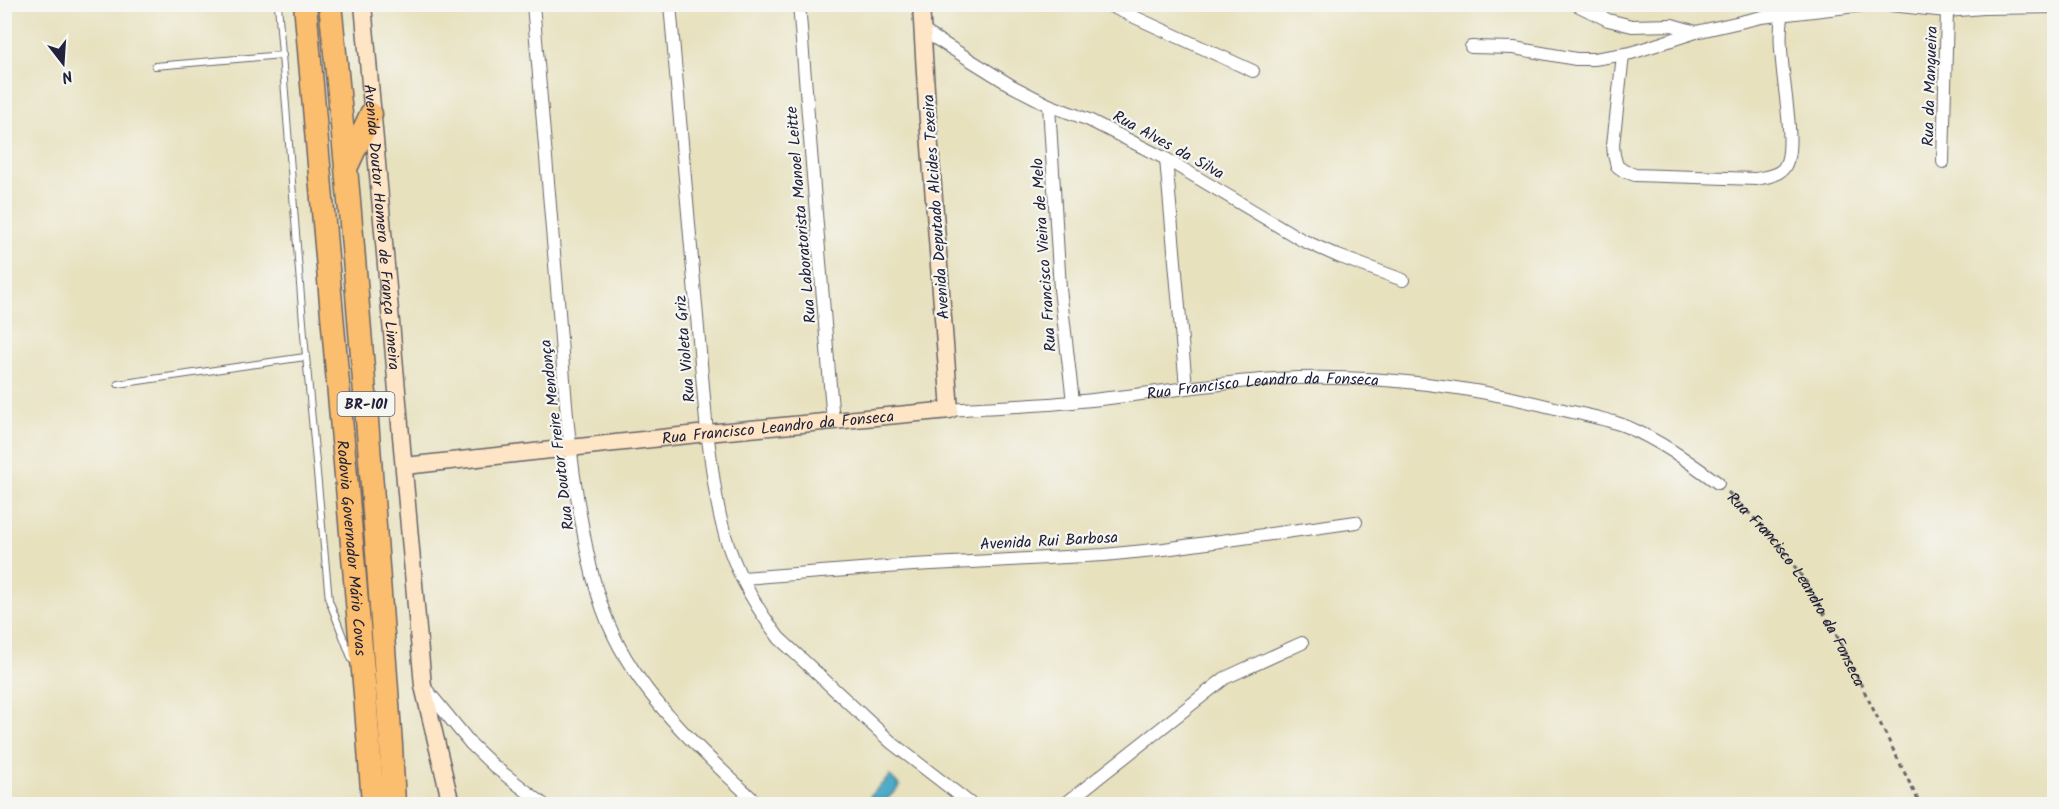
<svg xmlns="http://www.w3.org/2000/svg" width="2059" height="809" viewBox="0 0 2059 809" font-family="Kalam,sans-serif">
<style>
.water{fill:#46a9c6;stroke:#346680;stroke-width:1.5}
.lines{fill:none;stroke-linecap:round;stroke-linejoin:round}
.lane-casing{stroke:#676569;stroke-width:8}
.street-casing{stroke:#676569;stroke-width:14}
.secondary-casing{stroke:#676569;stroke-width:19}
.highway-casing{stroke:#676569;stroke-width:25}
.path{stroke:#676569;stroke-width:3;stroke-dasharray:4.5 4.5;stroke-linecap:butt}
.lane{stroke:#fff;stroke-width:6}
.street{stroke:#fff;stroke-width:12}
.secondary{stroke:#fde5c5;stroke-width:16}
.highway{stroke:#fbbd6e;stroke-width:22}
.labels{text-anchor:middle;stroke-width:4.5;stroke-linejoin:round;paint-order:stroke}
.shield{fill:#f6f6f2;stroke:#626272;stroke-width:1.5}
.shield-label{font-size:15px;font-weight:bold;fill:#22223b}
.street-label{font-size:16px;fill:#22223b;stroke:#f6f6f2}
</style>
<rect width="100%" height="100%" fill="#f6f6f2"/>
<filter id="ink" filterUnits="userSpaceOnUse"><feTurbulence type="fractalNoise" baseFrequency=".0167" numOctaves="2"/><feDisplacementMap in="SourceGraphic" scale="12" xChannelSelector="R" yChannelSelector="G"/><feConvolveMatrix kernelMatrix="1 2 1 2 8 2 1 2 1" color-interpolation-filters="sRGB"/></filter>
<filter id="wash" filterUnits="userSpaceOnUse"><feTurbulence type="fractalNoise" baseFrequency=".008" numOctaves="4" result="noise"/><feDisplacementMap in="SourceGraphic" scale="24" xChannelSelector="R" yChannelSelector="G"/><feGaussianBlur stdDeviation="1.35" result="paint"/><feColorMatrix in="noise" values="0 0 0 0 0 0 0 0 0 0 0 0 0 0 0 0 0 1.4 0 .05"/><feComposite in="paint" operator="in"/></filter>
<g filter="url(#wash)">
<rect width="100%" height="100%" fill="#e7e1be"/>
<path class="water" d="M890,776L900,786L882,804H878L870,796Z"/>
</g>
<g filter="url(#ink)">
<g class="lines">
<g class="lane-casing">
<g id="lane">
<path d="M278,4L304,335L329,600L352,660"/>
<path d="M155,66L283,55"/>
<path d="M118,384L305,357"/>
</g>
</g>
<g class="street-casing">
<g id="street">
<path d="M533,4C541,107 551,209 559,312C564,381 568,450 581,519C588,559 596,599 614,636C645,701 706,756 758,804"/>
<path d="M670,4L707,433C712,463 714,494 722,524C732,565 754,605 779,638L892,743L971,804"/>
<path d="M799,4L833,422"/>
<path d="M1106,4L1253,71"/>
<path d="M1575,4L1608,20L1632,26L1672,25L1696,32"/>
<path d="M1881,4L1947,11L1983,8L2054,7"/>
<path d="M922,30L1012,86L1049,105L1089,120L1166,159L1302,240L1338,256L1403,280"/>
<path d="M1471,47L1514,48L1576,59H1594L1631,53L1696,32L1762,17L1873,4"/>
<path d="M1623,55L1613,145L1614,155L1617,166L1624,171L1635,175L1756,179C1765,177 1775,176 1782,170C1805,148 1766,37 1787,4"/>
<path d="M1049,105L1060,289L1073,402"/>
<path d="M1166,159L1186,387"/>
<path d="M1943,162L1947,11"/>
<path id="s2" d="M950,410C991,407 1032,406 1072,402C1140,396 1207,383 1275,379C1371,374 1466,385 1559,409C1581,414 1604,418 1625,426C1659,440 1688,461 1718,483"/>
<path d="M743,578L913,565L1104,555L1164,549L1356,522"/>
<path d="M426,689L471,744L495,767L543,804"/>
<path d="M1065,804L1225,678L1302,643"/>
</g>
</g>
<g class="secondary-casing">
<g id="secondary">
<path id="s3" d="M363,4L423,686L451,804"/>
<path id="s4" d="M405,466L707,433L950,410L927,107L921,4"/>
</g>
</g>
<g class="highway-casing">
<g id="highway">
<path id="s5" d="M305,4L365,694L373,804"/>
<path d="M330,4C356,251 373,498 391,745L394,804"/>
<path d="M348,164L371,114"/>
</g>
</g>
<path class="path" id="s1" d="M1728,492L1773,537L1806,582L1838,638L1920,804"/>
<use href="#lane" class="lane"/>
<use href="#street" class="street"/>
<use href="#secondary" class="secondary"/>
<use href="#highway" class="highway"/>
</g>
</g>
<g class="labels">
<rect class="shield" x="337.5" y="392" width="57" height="24" rx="4.5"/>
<g class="shield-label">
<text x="366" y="409">BR-101</text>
</g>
<g class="street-label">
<text transform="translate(1929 86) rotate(-88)" y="6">Rua da Mangueira</text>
<text transform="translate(1169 144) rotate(29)" y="6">Rua Alves da Silva</text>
<text transform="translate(935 207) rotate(-94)" y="6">Avenida Deputado Alcides Texeira</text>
<text transform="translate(800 215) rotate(-95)" y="6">Rua Laboratorista Manoel Leitte</text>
<text dy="6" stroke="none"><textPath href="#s3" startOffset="224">Avenida Doutor Homero de França Limeira</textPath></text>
<text transform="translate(1043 255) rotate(-94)" y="6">Rua Francisco Vieira de Melo</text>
<text transform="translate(684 349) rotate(-95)" y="6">Rua Violeta Griz</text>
<text dy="6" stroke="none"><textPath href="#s2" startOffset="314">Rua Francisco Leandro da Fonseca</textPath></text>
<text dy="6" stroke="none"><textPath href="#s4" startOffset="375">Rua Francisco Leandro da Fonseca</textPath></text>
<text transform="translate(556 435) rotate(-97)" y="6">Rua Doutor Freire Mendonça</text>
<text transform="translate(1049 540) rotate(-3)" y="6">Avenida Rui Barbosa</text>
<text dy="6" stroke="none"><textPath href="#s5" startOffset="546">Rodovia Governador Mário Covas</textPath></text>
<text dy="6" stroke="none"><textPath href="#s1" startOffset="120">Rua Francisco Leandro da Fonseca</textPath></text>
</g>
</g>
<rect width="2059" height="809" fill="none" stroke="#f6f6f2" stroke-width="24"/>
<g transform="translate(63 63) rotate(163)" stroke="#f6f6f2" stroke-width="4.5" paint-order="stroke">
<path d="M0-4.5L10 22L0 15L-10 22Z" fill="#22223b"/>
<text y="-9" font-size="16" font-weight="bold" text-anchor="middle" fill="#22223b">N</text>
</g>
</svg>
